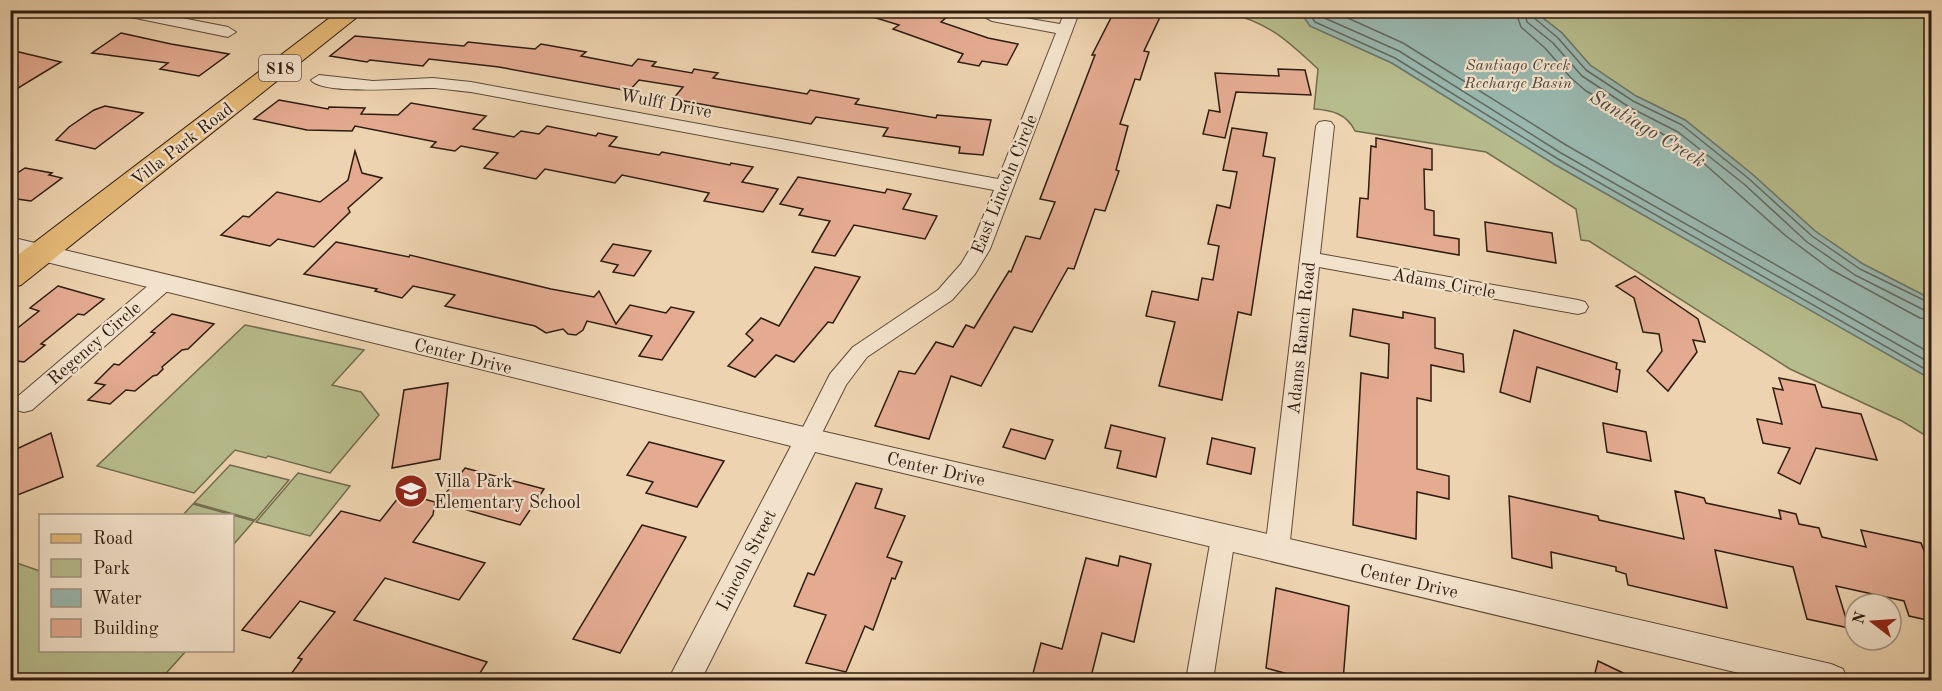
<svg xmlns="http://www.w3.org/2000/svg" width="1942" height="691" viewBox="0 0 1942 691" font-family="'Old Standard TT',serif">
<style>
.green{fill:#b7bc8c;stroke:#726c4e;stroke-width:1.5}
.water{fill:#99b7ae;stroke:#6e796f;stroke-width:1.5}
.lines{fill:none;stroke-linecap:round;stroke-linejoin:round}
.shore{stroke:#646a60;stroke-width:1.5}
.building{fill:#e4ab91;stroke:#2e1c11;stroke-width:1.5}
.minor-casing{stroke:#5e4a38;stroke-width:2}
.tertiary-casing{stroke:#5e4a38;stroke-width:2}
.primary-casing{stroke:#2e1c11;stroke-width:2}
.minor{fill:#f3e2cb;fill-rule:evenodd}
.tertiary{fill:#f3e2cb;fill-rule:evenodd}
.primary{fill:#e6ba78;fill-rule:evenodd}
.labels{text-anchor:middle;stroke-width:4.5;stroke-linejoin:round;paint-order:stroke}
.far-water-label{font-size:16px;font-style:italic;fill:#4e4a40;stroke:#f3e2cb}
.shield{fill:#f3e2cb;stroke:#695749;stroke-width:1.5}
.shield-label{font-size:16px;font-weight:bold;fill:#2e1c11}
.street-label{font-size:18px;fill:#2e1c11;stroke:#f3e2cb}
.poi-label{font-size:18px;fill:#2e1c11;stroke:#f3e2cb;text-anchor:start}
.water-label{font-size:20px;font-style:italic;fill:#4e4a40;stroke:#f3e2cb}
</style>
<rect width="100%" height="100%" fill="#edd3af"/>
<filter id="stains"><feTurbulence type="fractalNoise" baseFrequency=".00333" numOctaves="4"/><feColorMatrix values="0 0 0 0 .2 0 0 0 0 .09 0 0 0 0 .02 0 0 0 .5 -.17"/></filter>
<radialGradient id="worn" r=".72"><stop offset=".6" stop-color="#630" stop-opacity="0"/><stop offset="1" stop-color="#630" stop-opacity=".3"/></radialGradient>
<g class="green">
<path d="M1223,11H1300L1310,26L1392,63L1554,164L1931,379V439L1902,421L1790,369L1589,241L1581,240L1576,209L1486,152L1355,131C1347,114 1332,110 1314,109L1318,69C1285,38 1269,23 1223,11Z"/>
<path d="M1534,11H1931V299L1863,264L1815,231L1752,174L1685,120L1636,96L1590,65L1562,33Z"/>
<path d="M245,325L364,350L332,385L361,392L379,415L330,473L268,456L266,458L235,450L194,493L97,466Z"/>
<path d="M230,465L289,480L255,520L194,503Z"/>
<path d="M298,473L350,486L310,536L256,522Z"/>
<path d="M193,504L254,521L233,545L232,516L183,515Z"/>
<path d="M11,561L40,571V650L186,651L160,680H11Z"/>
</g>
<path class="water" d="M1300,11H1534L1562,33L1590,65L1636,96L1685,120L1752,174L1815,231L1863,264L1931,299V379L1554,164L1392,63L1310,26Z"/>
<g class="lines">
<g class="shore">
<path d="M1307,10L1315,22L1395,58L1558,159L1932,373"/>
<path d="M1316,10L1320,16L1399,51L1561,153L1932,364"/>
<path d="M1330,10L1403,43L1566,145L1932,354"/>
<path d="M1515,10L1521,27L1545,48L1571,78L1586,91L1661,133L1691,152L1786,236L1830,269L1905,310L1920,318L1932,320"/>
<path d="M1524,10L1527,22L1553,43L1582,76L1629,107L1678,132L1744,184L1807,242L1855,275L1924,310L1932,311"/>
<path d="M1531,10L1533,17L1558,38L1586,70L1633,101L1682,125L1748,178L1812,236L1860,269L1932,304"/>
</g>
</g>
<g class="building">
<path d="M866,10H928L947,17L941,22L988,38L1018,44L1007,65L982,61L979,66L958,62L963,54L893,29L899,25L866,15Z"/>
<path d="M1115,10H1136L1161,15L1144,51L1149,52L1140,80L1135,79L1120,124L1128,126L1116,170L1119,171L1105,211L1095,209L1074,269L1068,268L1032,332L1014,327L981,386L951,376L929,439L875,426L899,371L915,374L936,342L953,347L966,325L974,328L1009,271L1011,272L1026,236L1040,239L1055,202L1040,199L1095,55H1092Z"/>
<path d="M121,33L171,44L229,54L199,76L160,69L168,63L92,53Z"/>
<path d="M355,36L464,46L468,42L535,49L541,44L586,52L581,56L632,66L638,59L656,62L652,66L692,73L694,69L718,73L713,78L807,94L810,90L859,99L855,104L936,118L937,115L991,120L983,155L959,153L960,147L883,136L888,128L816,117L811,124L673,99L683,87L639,80L629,91L499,67L429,59L423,66L370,60L367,62L330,56Z"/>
<path d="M19,52L61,62L10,93V58Z"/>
<path d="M1278,69L1305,70L1311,95L1236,92L1225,138L1203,134L1209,110L1220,112L1215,73L1279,76Z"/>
<path d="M279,100L328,109L329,107L365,108L361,114L398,115L411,103L486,116L473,129L514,137L521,131L539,134L547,126L596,136L598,133L617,137L609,146L659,155L662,152L730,165L731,163L753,167L742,182L778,189L763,212L704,201L709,193L622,175L615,183L545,169L536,179L484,168L498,153L461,146L455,151L431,147L436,142L355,126L352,131L307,130L254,119Z"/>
<path d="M105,106L143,113L95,149L56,140L69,127L94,110Z"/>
<path d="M1232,128L1267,133L1263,156L1275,158L1251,315L1238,312L1222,400L1159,386L1175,322L1146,316L1152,291L1198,300L1202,278L1213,280L1219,246L1208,244L1217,205L1230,208L1237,172L1223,170Z"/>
<path d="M1376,138L1432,149V170L1424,169L1425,209L1434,211V235L1459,239V255L1357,237L1360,198L1368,199L1371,146L1376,147Z"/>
<path d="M355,151L362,173L382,178L348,208L350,212L314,247L278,239L270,246L221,235L243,216L249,217L277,192L320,202L348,180Z"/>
<path d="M25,168L52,173L49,175L62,178L31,201L10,198V178Z"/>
<path d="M798,177L885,193L887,189L911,194L903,209L937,216L925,239L854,225L835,256L812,252L830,221L799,215L803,209L780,204Z"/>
<path d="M1485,222L1552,233L1556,263L1487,251Z"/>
<path d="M336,242L409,257L410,255L551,289L594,297L599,291L616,324L630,305L666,313L671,307L694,312L662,360L639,356L652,336L587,321L583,330L576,335L568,334L563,329L546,333L535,326L445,306L455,295L413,286L402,298L375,291L377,289L304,274Z"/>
<path d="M613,244L651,251L634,276L613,272L618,265L601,261Z"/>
<path d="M815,267L860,277L833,323L828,322L794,362L776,355L755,377L728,366L753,340L746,334L761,318L779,326Z"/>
<path d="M1635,276L1698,319L1705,342L1693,340L1697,352L1668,391L1647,371L1662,351L1659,334L1643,332L1634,298L1616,286Z"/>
<path d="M58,286L104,299L84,315L78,314L41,344L45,345L24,362L10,360V334L39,311L30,308Z"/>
<path d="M1353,309L1403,318V312L1435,318V348L1463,354L1464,372L1431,365V401L1417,398V469L1449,476V499L1417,492L1416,539L1353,525L1361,373L1388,378L1389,344L1350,336Z"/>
<path d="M172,314L214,324L188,349L182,350L162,367L163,369L157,375L153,376L135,391L126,390L110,404L88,400L105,385L95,383L114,364L119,365L155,333L151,332Z"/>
<path d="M1514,330L1617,363L1616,369L1620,370L1617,392L1537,367L1530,402L1500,392Z"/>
<path d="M1779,378L1815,385L1822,407L1861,414L1877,460L1816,448L1800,484L1778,473L1790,448L1763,443L1757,419L1782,424L1773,388L1783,390Z"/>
<path d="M448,383L440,459L392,468L404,390Z"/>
<path d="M1603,423L1646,432L1651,461L1607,452Z"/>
<path d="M1111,425L1165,438L1156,477L1117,468L1121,451L1105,448Z"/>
<path d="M1011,429L1053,440L1045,459L1003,447Z"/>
<path d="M51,433L63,477L10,498V452Z"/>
<path d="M1212,438L1255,448L1251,474L1207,464Z"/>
<path d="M649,442L724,461L697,507L646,493L653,482L627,475Z"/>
<path d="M465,468L544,489L520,525L439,502Z"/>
<path d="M856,483L882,489L875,508L905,516L887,557L902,562L895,579L892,578L873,630L865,626L846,672L806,663L826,615L794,606L808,573L814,575Z"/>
<path d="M1675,491L1704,498L1706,503L1781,519L1779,510L1796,514L1799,524L1819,528L1822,537L1866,547L1861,530L1921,543L1932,571V621L1909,616L1904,601L1836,586L1849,628L1807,619L1793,567L1715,550L1727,608L1628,585L1626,574L1616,571V567L1551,552L1552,568L1512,558L1509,496L1598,516L1599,520L1684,539Z"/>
<path d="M402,493L435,502L433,515L413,542L485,563L459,600L385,578L354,620L487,662L475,681H286L302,659L298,658L335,612L300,601L270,638L242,630L341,511L380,521Z"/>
<path d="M642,525L686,537L620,653L573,639Z"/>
<path d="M1120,556L1151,564L1134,642L1102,633L1090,681H1031L1041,643L1062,649L1086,558L1118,566Z"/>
<path d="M1276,588L1349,606L1343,681H1313L1266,668Z"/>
<path d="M1598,661L1640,681H1593Z"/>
</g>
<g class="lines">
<g class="minor-casing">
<g id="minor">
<path d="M30,10L10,22L12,10Z"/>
<path d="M109,10H141L228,27L236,32L228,37L116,14Z"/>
<path d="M972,10H993L1001,14L1060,24L1065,10H1080L990,249L975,274L952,300L867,357L846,385L816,445L808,448L800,445L797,439L830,374L853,347L938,290L961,264L970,249L994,190L471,92C459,91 446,89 434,88C412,87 324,96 311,80L319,75L373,81L433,78L471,82L998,179L1056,33L992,21Z"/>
<path d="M1325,121L1331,122L1334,126L1320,254L1578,300L1585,302L1588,307L1585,312L1578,314L1319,267L1289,550L1286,558L1277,561L1268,558L1265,550L1316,126L1319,122Z"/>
<path d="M164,276L171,278L174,283L171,288L32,410L24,412L16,410L13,404L16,398L157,278Z"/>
<path d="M1223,528L1232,531L1235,538L1213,680H1186L1211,538L1214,531Z"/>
</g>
</g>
<g class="tertiary-casing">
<path id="tertiary" d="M10,237L808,428L1831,664L1843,669L1847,680H1768L815,452L701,680H668L791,446L10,253Z"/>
</g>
<g class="primary-casing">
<path id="primary" d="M340,10H366L21,285L10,288V261Z"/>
</g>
<use href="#minor" class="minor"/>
<use href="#tertiary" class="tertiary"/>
<use href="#primary" class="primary"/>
</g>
<defs>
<g id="school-disc" transform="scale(1.725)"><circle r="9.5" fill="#8f2418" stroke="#f3e2cb"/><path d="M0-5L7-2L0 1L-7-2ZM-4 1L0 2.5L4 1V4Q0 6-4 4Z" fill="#fff"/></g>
</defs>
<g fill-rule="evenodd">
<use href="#school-disc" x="411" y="491"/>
</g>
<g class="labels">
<g class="far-water-label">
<text x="1518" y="70">Santiago Creek<tspan x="1518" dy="18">Recharge Basin</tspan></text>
</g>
<rect class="shield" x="259" y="55" width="42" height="26" rx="4.5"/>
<g class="shield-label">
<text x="280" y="74">S18</text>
</g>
<g class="street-label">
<text transform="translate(666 103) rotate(11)" y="6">Wulff Drive</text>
<text transform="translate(182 144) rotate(-38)" y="6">Villa Park Road</text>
<text transform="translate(1004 184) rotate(-68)" y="6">East Lincoln Circle</text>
<text transform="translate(1444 283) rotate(10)" y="6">Adams Circle</text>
<text transform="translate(1301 338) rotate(-84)" y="6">Adams Ranch Road</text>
<text transform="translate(94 343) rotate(-41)" y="6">Regency Circle</text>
<text transform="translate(463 356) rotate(14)" y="6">Center Drive</text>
<text transform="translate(936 469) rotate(13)" y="6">Center Drive</text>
<text transform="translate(746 560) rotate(-63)" y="6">Lincoln Street</text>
<text transform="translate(1409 581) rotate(13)" y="6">Center Drive</text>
</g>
<g class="poi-label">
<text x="434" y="487">Villa Park<tspan x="434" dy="21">Elementary School</tspan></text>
</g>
<g class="water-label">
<text transform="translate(1648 128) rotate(31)" y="7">Santiago Creek</text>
</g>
</g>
<rect width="1942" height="691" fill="none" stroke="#edd3af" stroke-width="36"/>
<rect x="12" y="12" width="1918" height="667" fill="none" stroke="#2e1c11" stroke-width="3"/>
<rect x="18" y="18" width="1906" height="655" fill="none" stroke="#2e1c11" stroke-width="1.5"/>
<rect x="39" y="514" width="195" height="138" fill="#f3e2cb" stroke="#a49381" stroke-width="1.5"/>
<rect x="51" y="534" width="30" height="9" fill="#e6ba78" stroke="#a49381" stroke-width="1.5"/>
<text x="93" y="544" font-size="18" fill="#2e1c11">Road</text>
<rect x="51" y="559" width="30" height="18" fill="#b7bc8c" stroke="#a49381" stroke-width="1.5"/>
<text x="93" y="574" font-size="18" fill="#2e1c11">Park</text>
<rect x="51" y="589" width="30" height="18" fill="#99b7ae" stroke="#a49381" stroke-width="1.5"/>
<text x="93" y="604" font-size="18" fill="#2e1c11">Water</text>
<rect x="51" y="619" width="30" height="18" fill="#e4ab91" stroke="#a49381" stroke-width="1.5"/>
<text x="93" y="634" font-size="18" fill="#2e1c11">Building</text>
<g transform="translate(1873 622) rotate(287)"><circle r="28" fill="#f3e2cb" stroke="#a49381" stroke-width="1.5"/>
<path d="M0-4.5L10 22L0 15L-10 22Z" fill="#8f2418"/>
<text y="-9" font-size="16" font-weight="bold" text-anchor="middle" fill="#2e1c11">N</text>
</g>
<rect width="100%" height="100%" filter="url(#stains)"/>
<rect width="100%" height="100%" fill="url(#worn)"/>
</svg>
